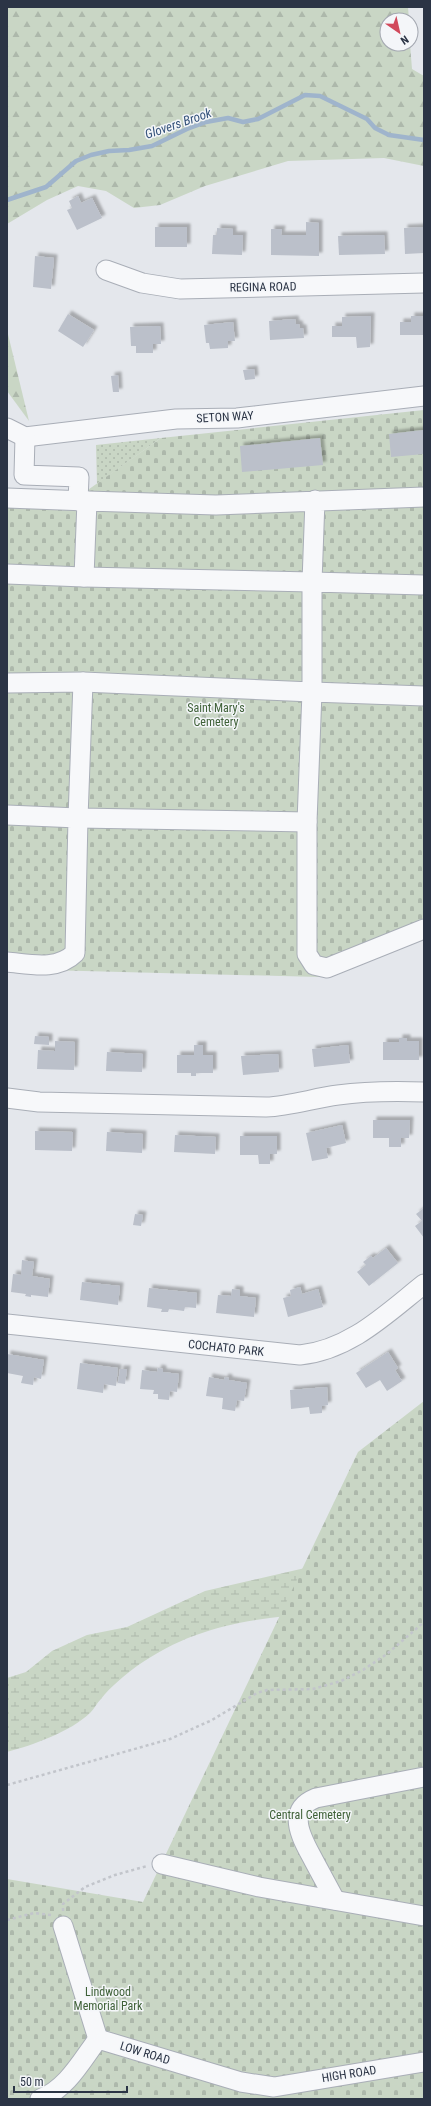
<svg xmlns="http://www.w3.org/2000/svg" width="431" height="2106" viewBox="0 0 431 2106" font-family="'Roboto Condensed',sans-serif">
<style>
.grass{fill:url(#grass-dots)}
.forest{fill:url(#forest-firs)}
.wetland{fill:url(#wetland-marsh)}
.cemetery{fill:url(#cemetery-stones)}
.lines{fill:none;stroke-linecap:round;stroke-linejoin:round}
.stream{stroke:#9fb4cc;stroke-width:4.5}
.building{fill:#bbc0ca;filter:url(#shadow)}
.minor-casing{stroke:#a9aeb7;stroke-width:21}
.path{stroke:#c2c5cb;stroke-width:2.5;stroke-dasharray:3 3;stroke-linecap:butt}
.minor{stroke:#f7f8fa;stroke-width:19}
.labels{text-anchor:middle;stroke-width:3;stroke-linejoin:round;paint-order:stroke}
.street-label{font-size:12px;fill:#2b3445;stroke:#f4f6f9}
.park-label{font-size:12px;fill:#3f6138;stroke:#f4f6f9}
.water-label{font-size:13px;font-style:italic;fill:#34527a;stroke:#f4f6f9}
</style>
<defs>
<pattern id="grass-dots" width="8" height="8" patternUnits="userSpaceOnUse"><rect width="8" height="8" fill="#c9d6c5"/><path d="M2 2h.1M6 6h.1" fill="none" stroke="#adb8ab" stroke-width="1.8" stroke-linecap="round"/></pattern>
<pattern id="forest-firs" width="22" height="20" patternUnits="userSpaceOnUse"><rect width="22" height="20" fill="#c9d6c5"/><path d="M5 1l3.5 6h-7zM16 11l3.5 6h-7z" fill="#adb8ab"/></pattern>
<pattern id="wetland-marsh" width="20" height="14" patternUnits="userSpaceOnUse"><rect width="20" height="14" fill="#c9d6c5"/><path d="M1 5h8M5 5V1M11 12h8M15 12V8" fill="none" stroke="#adb8ab"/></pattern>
<pattern id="cemetery-stones" width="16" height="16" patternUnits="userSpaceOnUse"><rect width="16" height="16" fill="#c9d6c5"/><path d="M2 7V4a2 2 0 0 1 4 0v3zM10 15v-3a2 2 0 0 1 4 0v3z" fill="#adb8ab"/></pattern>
<filter id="shadow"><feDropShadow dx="3.5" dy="-3.5" stdDeviation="1" flood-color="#0004"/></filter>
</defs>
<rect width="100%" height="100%" fill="#e4e7ec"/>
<path class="grass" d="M161,438L97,484L96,445Z"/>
<g class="forest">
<path d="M7,7H408L409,20H387V44H410L412,69L424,76V166L384,158L288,161L205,186L160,205L134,208L106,191L78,186L47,200L7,224Z"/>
<path d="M7,330L29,421L7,391Z"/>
</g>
<path class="wetland" d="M305,1568L286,1616C230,1622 184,1633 137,1666C125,1675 110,1687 101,1699C97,1703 94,1709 90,1713C70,1732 33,1745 7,1752V1678L26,1672L52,1651L87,1635L127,1627L205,1591Z"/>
<g class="cemetery">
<path d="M424,410V934L319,977L7,969V493L85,492L161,438Z"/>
<path d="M424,1401V2099H7V1879L143,1902L358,1452Z"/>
</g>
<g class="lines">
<path class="stream" d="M7,200L46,187L76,161L91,155L109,151L129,150L152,146L187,129L206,122L228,118L243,122L258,119L305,95L320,96L367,119L375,128L389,135L424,140"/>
</g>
<g class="building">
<path d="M78,196L81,203L92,198L102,218L77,230L67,210L72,208L69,201Z"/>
<path d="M306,222L319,223V256L271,255V229H282L281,235H306Z"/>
<rect x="155" y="227" width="32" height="20"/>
<path d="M424,227V253L405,254L404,228Z"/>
<path d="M217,228L233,229V235H243L242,255L212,254L213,235H217Z"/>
<path d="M384,235L385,254L339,255L338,236Z"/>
<path d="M35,256L54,258L51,289L33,287Z"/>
<path d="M68,314L94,330L83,347L58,331Z"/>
<path d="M371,316L370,347L357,348L356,337H332V326H342V317Z"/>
<path d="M411,316H424V335H400V322H411Z"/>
<path d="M295,319L296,324H299L300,328H303L304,338L270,340L269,321Z"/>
<path d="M233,322L235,341H228V348L210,349L209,343H206L204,325Z"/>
<path d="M160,326L161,344H153V353H136V346H131L130,327Z"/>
<path d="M254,369L255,379L245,380L243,370Z"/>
<path d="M118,375L119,392H113L111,376Z"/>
<path d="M423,430L424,454L391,457L389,434Z"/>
<path d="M320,438L323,465L242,472L240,446Z"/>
<path d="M35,1036L49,1037V1045L34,1044Z"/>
<path d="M399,1038H407V1041H419V1060H383V1042H399Z"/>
<path d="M55,1041L75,1042L74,1070L37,1069L38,1050L55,1051Z"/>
<path d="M194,1045H203V1055H213V1073H196V1076H191V1073H177V1055H194Z"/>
<path d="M348,1045L350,1063L314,1067L312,1049Z"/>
<path d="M107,1052L143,1054L142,1072L106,1071Z"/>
<path d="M278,1054L279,1072L243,1075L241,1056Z"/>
<path d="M373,1120H410L409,1138H401V1147H389V1138H373Z"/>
<path d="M342,1125L346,1143L326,1148L328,1158L312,1161L306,1133Z"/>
<path d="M35,1131L73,1132L72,1151L35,1150Z"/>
<path d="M107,1132L143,1134L142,1153L106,1151Z"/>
<path d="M175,1135L216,1137L215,1154L174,1152Z"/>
<path d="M240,1136H277V1154H270V1164H259L258,1155H240Z"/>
<path d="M424,1208V1238L415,1226L422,1221L416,1214Z"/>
<path d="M135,1214L143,1215L141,1226L133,1225Z"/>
<path d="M386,1248L398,1263L369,1286L357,1272L366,1265L363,1262L371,1256L373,1258Z"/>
<path d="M22,1260L34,1262L32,1276L50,1279L48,1297L31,1295V1297L25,1296L26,1294L11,1292L13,1274L21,1275Z"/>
<path d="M82,1282L120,1286L118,1305L80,1300Z"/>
<path d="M300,1287L302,1294L318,1289L323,1307L288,1317L283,1298L291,1296L290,1290Z"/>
<path d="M149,1288L197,1293L196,1308L185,1307L184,1311L169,1309L168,1312H161L162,1309L147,1307Z"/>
<path d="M232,1289L240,1290V1296L256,1298L254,1317L216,1313L218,1295L231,1296Z"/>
<path d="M388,1352L398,1368L395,1370L402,1381L387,1391L380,1380L366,1388L356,1373Z"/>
<path d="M7,1354L44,1360L41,1379L34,1377L33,1385L21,1383L23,1376L7,1373Z"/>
<path d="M80,1363L118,1368L116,1386L104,1384L103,1393L77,1389Z"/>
<path d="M158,1368L163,1369V1372L179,1374L177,1392L170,1391L169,1400L158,1399V1394H153L154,1390L140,1389L142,1370L157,1372Z"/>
<path d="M120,1369H127L125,1384L118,1383Z"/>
<path d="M209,1377L224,1380L225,1377L229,1378V1380L247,1383L244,1401L237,1400L235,1411L222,1409L223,1398L206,1396Z"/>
<path d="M327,1387L328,1405L322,1406V1413L310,1414L309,1407L291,1409L290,1390Z"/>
</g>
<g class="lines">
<g class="minor-casing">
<g id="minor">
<path d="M106,270L142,283L180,289L424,283"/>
<path d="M7,428L25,437L176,419L237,418L424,396"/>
<path d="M25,437L24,475L79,477L78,501"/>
<path d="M7,498L87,501"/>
<path d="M315,500L312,582L84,577L87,501L216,505L424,497"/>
<path d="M7,574L84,577"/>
<path d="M83,682L78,818L307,822"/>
<path d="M7,683L83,682L312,692V582L424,585"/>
<path d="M424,696L312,692L307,822V954L314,965L327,968L424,929"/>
<path d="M7,815L78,818L75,953C57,971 30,964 7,962"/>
<path d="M7,1098L39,1102L266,1107C291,1106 314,1098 338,1095C367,1091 395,1091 424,1092"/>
<path d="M7,1324L300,1355C350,1350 386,1314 424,1284"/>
<path d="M162,1864L259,1887L424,1916"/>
<path d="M335,1900C328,1887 321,1874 314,1861C303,1840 284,1811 316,1798L424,1777"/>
<path d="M63,1926L98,2039"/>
<path d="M40,2099C67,2089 82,2060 98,2039L241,2082L274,2087L424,2062"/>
</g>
</g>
<g class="path">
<path d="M7,1785L170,1739L212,1720L257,1693L267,1690L313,1689L341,1681L363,1670L387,1654L424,1622"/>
<path d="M63,1911V1904L85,1887L115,1875L147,1866"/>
<path d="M7,1920L34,1913L51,1915"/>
</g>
<use href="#minor" class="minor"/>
</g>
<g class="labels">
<g class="street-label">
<text transform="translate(263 287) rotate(-1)" y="4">REGINA ROAD</text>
<text transform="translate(225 417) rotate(-3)" y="4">SETON WAY</text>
<text transform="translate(226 1348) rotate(6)" y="4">COCHATO PARK</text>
<text transform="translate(145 2053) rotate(17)" y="4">LOW ROAD</text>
<text transform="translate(349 2074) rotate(-9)" y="4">HIGH ROAD</text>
</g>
<g class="park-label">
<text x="216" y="712">Saint Mary's<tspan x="216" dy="14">Cemetery</tspan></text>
<text x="310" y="1819">Central Cemetery</text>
<text x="108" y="1996">Lindwood<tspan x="108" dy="14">Memorial Park</tspan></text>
</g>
<g class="water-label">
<text transform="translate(178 123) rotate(-19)" y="5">Glovers Brook</text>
</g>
</g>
<rect width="431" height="2106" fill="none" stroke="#2b3445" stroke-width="16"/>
<g transform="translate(399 32) rotate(146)"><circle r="19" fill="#f4f6f9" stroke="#a4a8b1"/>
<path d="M0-3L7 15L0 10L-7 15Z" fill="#d1495b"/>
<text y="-6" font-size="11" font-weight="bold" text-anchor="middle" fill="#2b3445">N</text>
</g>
<path d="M14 2086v6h113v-6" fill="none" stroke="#2b3445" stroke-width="2"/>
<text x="20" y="2086" font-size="12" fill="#2b3445" stroke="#f4f6f9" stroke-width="3" paint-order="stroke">50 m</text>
</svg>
